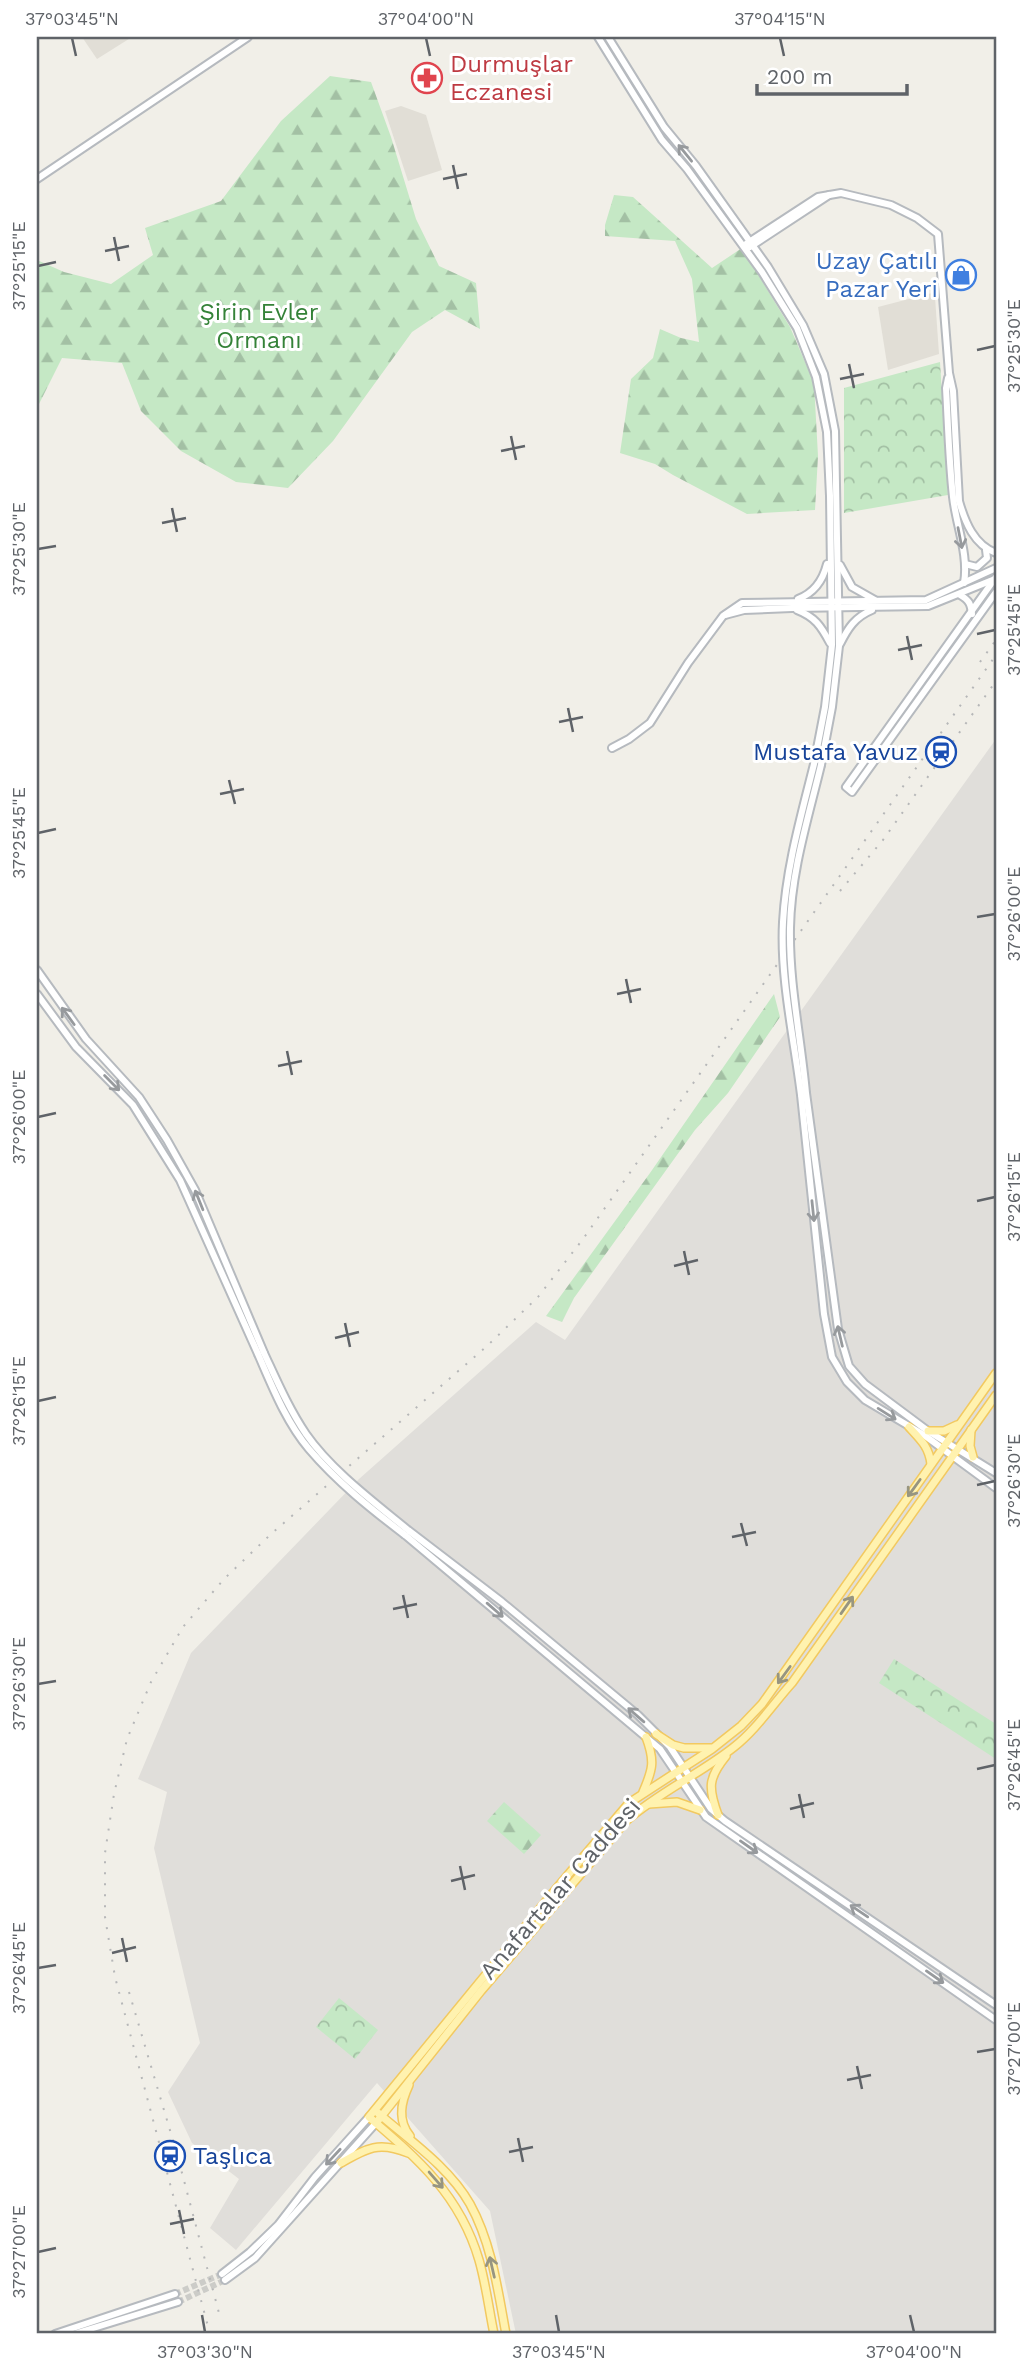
<svg xmlns="http://www.w3.org/2000/svg" width="1033" height="2371" viewBox="0 0 1033 2371" font-family="'Work Sans',sans-serif">
<style>
.industrial{fill:#e0deda}
.education{fill:#e1ded6}
.forest{fill:url(#forest-firs)}
.park{fill:url(#park-crowns)}
.lines{fill:none;stroke-linecap:round;stroke-linejoin:round}
.secondary-tunnel{stroke:#ccccc8;stroke-width:6;stroke-dasharray:6 3;stroke-linecap:butt}
.secondary-casing{stroke:#b6babf;stroke-width:10}
.primary-casing{stroke:#f2c960;stroke-width:10}
.secondary{stroke:#fff;stroke-width:6}
.primary{stroke:#fff2af;stroke-width:7}
.rail{stroke:#b6b7b8;stroke-width:2;stroke-dasharray:2 9;stroke-linecap:butt}
.secondary-bridge-casing{stroke:#b6babf;stroke-width:10;stroke-linecap:butt}
.secondary-bridge{stroke:#fff;stroke-width:6}
.oneway{stroke:#979a9d}
.oneway2{stroke:#979581}
.ticks{fill:none;stroke:#5f6368;stroke-width:2.5}
.labels{text-anchor:middle;stroke-width:6;stroke-linejoin:round;paint-order:stroke}
.health-label{font-size:24px;fill:#be3a42;stroke:#fff;text-anchor:start}
.shop-label{font-size:24px;fill:#366cbe;stroke:#fff;text-anchor:end}
.park-label{font-size:24px;fill:#348238;stroke:#fff}
.transit-label{font-size:24px;fill:#164399;stroke:#fff;text-anchor:end}
.street-label{font-size:24px;fill:#5f6368;stroke:#fff}
.neatline{fill:none;stroke:#5f6368;stroke-width:2.5}
.ticks-label{font-size:18px;text-anchor:middle;fill:#5f6368}
</style>
<defs>
<pattern id="forest-firs" width="22" height="20" patternUnits="userSpaceOnUse" patternTransform="scale(1.75)"><rect width="22" height="20" fill="#c5e8c5"/><path d="M5 1l3.5 6h-7zM16 11l3.5 6h-7z" fill="#a3c0a4"/></pattern>
<pattern id="park-crowns" width="20" height="18" patternUnits="userSpaceOnUse" patternTransform="scale(1.75)"><rect width="20" height="18" fill="#c5e8c5"/><path d="M2 6a3 3 0 1 1 6 0M12 15a3 3 0 1 1 6 0" fill="none" stroke="#a3c0a4"/></pattern>
</defs>
<rect width="100%" height="100%" fill="#f1efe8"/>
<path class="industrial" d="M996,739V2334H516L490,2211L377,2083L236,2250L210,2228L239,2179L192,2143L168,2092L200,2043L154,1848L167,1792L138,1779L191,1653L359,1479L536,1322L565,1340Z"/>
<g class="education">
<path d="M82,37H132L97,59Z"/>
<path d="M401,106L426,115L442,170L408,181L385,111Z"/>
<path d="M932,293L935,297L939,354L888,370L878,307Z"/>
</g>
<g class="forest">
<path d="M330,76L371,82L391,137L416,219L439,266L476,283L480,329L445,310L412,332L333,441L288,488L236,482L181,451L141,411L122,363L62,358L37,408V260L64,272L111,284L153,255L145,228L221,201L281,121Z"/>
<path d="M614,195L633,197L712,268L742,248L790,327L814,383L818,456L815,510L747,514L673,475L655,464L620,453L631,379L653,358L660,329L681,338L699,342L692,279L675,241L605,236V225Z"/>
<path d="M774,994L780,1017L728,1093L695,1130L574,1298L562,1322L546,1316L650,1173Z"/>
<path d="M504,1802L541,1835L524,1854L487,1821Z"/>
</g>
<g class="park">
<path d="M940,362L948,495L844,513V388Z"/>
<path d="M894,1659L996,1724V1759L879,1683Z"/>
<path d="M339,1998L378,2030L355,2059L316,2027Z"/>
</g>
<g class="lines">
<g class="secondary-tunnel">
<path d="M175,2294L222,2274"/>
<path d="M178,2302L225,2280"/>
</g>
<g class="secondary-casing">
<g id="secondary">
<path d="M598,37L662,140L687,169L762,272L797,328L816,377L827,432L830,496L832,645L825,707L814,764"/>
<path d="M608,37L664,127L696,166L768,267L803,325L824,374L835,431L839,646L832,707L821,765"/>
<path d="M37,179L248,37"/>
<path d="M746,244L818,197L841,193L891,205L917,218L938,234L949,373L953,391L959,501C965,522 974,545 996,553"/>
<path d="M750,247L829,195"/>
<path d="M948,378L946,388C948,424 949,461 953,497C956,525 969,555 964,583"/>
<path d="M965,564L977,567L987,558L986,550"/>
<path d="M840,565L852,587L875,600"/>
<path d="M996,577L846,787L852,792L996,592"/>
<path d="M960,595C969,600 971,604 972,614"/>
<path d="M798,599C814,593 823,580 827,564"/>
<path d="M797,610C815,617 821,626 830,643"/>
<path d="M725,615L744,610L792,608L928,606L995,579"/>
<path d="M840,644C848,628 855,617 872,610"/>
<path d="M612,748L629,739L650,723L688,663L723,616L742,603L926,600L996,568"/>
<path d="M37,970L86,1039L139,1097L167,1140L195,1190L264,1353"/>
<path d="M37,994L76,1047L133,1105L180,1180L258,1354"/>
<path d="M806,1093L838,1329L849,1366L865,1384L928,1431L996,1473"/>
<path d="M801,1095L824,1314L832,1357L847,1382L865,1400L924,1435L996,1488"/>
<path d="M408,1530L502,1602L638,1715L670,1747L711,1809L725,1821L996,2005"/>
<path d="M405,1535L660,1749L706,1817L996,2020"/>
<path d="M222,2274L250,2252L278,2225L315,2177L369,2117"/>
<path d="M225,2280L255,2258L376,2123"/>
<path d="M55,2334L175,2294"/>
<path d="M74,2334L178,2302"/>
</g>
</g>
<g class="primary-casing">
<g id="primary">
<path d="M909,1427C921,1440 929,1447 931,1464"/>
<path d="M971,1430L970,1446L973,1457"/>
<path d="M928,1431H944L957,1425"/>
<path d="M656,1734L673,1745L684,1748H711"/>
<path d="M643,1792C653,1769 655,1761 646,1737"/>
<path d="M649,1804L677,1802L700,1810"/>
<path d="M718,1815C708,1788 708,1778 726,1756"/>
<path d="M409,2085C401,2102 397,2120 410,2136"/>
<path d="M378,2113C409,2140 449,2167 470,2204C492,2244 498,2291 506,2334"/>
<path d="M376,2123L481,1991L626,1821C659,1792 700,1774 734,1747C756,1730 773,1704 792,1683L996,1395"/>
<path d="M341,2163C367,2148 379,2141 408,2153"/>
<path d="M494,2334C489,2310 486,2284 479,2260C460,2195 418,2159 369,2117L556,1889L629,1803L712,1749L741,1726L762,1704L996,1373"/>
</g>
</g>
<use href="#secondary" class="secondary"/>
<use href="#primary" class="primary"/>
<g class="rail">
<path d="M980,662L996,640"/>
<path d="M840,891L883,840L996,681"/>
<path d="M129,1992L177,2154L219,2313"/>
<path d="M210,2334L115,1977L105,1917V1853L114,1794L127,1739L151,1682L183,1627L224,1579L270,1535L487,1346L538,1297L583,1239L996,655"/>
</g>
<g class="secondary-bridge-casing">
<g id="secondary-bridge">
<path d="M806,1093C801,1038 789,983 790,928C791,872 808,819 821,765"/>
<path d="M801,1095C794,1038 780,979 783,922C786,868 801,816 814,764"/>
<path d="M264,1353C277,1381 289,1409 306,1434C331,1470 374,1502 408,1530"/>
<path d="M258,1354C272,1386 286,1422 309,1449C337,1482 371,1509 405,1535"/>
</g>
</g>
<use href="#secondary-bridge" class="secondary-bridge"/>
</g>
<defs><path id="oneway-shaft" d="M-6 0H5M1.5-3L5.5 0L1.5 3" fill="none" stroke-width="1.6" stroke-linecap="round" stroke-linejoin="round" transform="scale(1.75)"/></defs>
<g class="oneway">
<use href="#oneway-shaft" transform="translate(685 153) rotate(-129)"/>
<use href="#oneway-shaft" transform="translate(960 538) rotate(79)"/>
<use href="#oneway-shaft" transform="translate(68 1016) rotate(-126)"/>
<use href="#oneway-shaft" transform="translate(112 1083) rotate(45)"/>
<use href="#oneway-shaft" transform="translate(199 1200) rotate(-112)"/>
<use href="#oneway-shaft" transform="translate(813 1211) rotate(84)"/>
<use href="#oneway-shaft" transform="translate(840 1336) rotate(-103)"/>
<use href="#oneway-shaft" transform="translate(887 1414) rotate(32)"/>
<use href="#oneway-shaft" transform="translate(495 1610) rotate(41)"/>
<use href="#oneway-shaft" transform="translate(636 1715) rotate(-139)"/>
<use href="#oneway-shaft" transform="translate(749 1847) rotate(35)"/>
<use href="#oneway-shaft" transform="translate(859 1911) rotate(-146)"/>
<use href="#oneway-shaft" transform="translate(935 1977) rotate(35)"/>
<use href="#oneway-shaft" transform="translate(333 2157) rotate(133)"/>
</g>
<g class="oneway2">
<use href="#oneway-shaft" transform="translate(914 1488) rotate(126)"/>
<use href="#oneway-shaft" transform="translate(847 1605) rotate(-55)"/>
<use href="#oneway-shaft" transform="translate(784 1675) rotate(126)"/>
<use href="#oneway-shaft" transform="translate(436 2180) rotate(49)"/>
<use href="#oneway-shaft" transform="translate(492 2267) rotate(-103)"/>
</g>
<path class="ticks" d="M72,38L76,56M426,38L430,56M780,38L784,56M453,165L458,189M443,179L467,174M114,237L119,261M105,251L129,246M38,266L56,262M977,350L995,346M849,364L854,388M840,379L864,374M511,436L516,460M501,451L525,446M172,508L177,532M162,523L186,518M38,549L56,546M977,634L995,630M907,636L912,660M898,650L922,645M568,708L573,732M559,722L583,717M229,780L235,804M220,794L244,789M38,833L56,829M977,917L995,914M626,979L631,1003M617,994L641,989M287,1051L292,1075M278,1066L302,1061M38,1117L56,1113M977,1201L995,1197M684,1251L689,1275M674,1266L698,1260M345,1323L350,1347M335,1338L359,1332M38,1401L56,1397M977,1485L995,1481M741,1523L747,1546M732,1537L756,1532M403,1595L408,1618M393,1609L417,1604M38,1684L56,1681M977,1769L995,1765M799,1794L804,1818M790,1809L814,1803M460,1866L465,1890M451,1881L475,1875M122,1938L127,1962M112,1953L136,1947M38,1968L56,1965M977,2052L995,2049M857,2066L862,2089M847,2080L871,2075M518,2138L523,2162M509,2152L533,2147M179,2210L184,2234M170,2224L194,2219M38,2252L56,2248M202,2315L205,2332M556,2315L559,2332M910,2315L914,2332"/>
<defs>
<g id="pharmacy-ring" transform="scale(1.575)"><circle r="9.5" fill="#fff" stroke="#e0444e" stroke-width="1.5"/><path d="M-2-6h4v4h4v4h-4v4h-4v-4h-4v-4h4Z" fill="#e0444e"/></g>
<g id="shop-ring" transform="scale(1.575)"><circle r="9.5" fill="#fff" stroke="#3f7fe0" stroke-width="1.5"/><path d="M-5-2.5h2.3a2.7 3.5 0 0 1 5.4 0H5L5.5 6h-11ZM-1.5-2.5h3a1.5 2.3 0 0 0-3 0Z" fill="#3f7fe0"/></g>
<g id="station-ring" transform="scale(1.575)"><circle r="9.5" fill="#fff" stroke="#1a4fb4" stroke-width="1.5"/><path d="M-3-6H3Q5-6 5-4V2Q5 4 3 4L4.5 6H3L1.5 4h-3L-3 6H-4.5L-3 4Q-5 4-5 2V-4Q-5-6-3-6ZM-3.5-4v3h7v-3ZM-3.5 1v1.5H-2V1ZM2 1v1.5H3.5V1Z" fill="#1a4fb4"/></g>
</defs>
<g fill-rule="evenodd">
<use href="#pharmacy-ring" x="427" y="78"/>
<use href="#shop-ring" x="961" y="275"/>
<use href="#station-ring" x="941" y="752"/>
<use href="#station-ring" x="170" y="2156"/>
</g>
<g class="labels">
<g class="health-label">
<text x="450" y="72">Durmuşlar<tspan x="450" dy="28">Eczanesi</tspan></text>
</g>
<g class="shop-label">
<text x="938" y="269">Uzay Çatılı<tspan x="938" dy="28">Pazar Yeri</tspan></text>
</g>
<g class="park-label">
<text x="259" y="320">Şirin Evler<tspan x="259" dy="28">Ormanı</tspan></text>
</g>
<g class="transit-label">
<text x="918" y="760">Mustafa Yavuz</text>
<text x="193" y="2164" text-anchor="start">Taşlıca</text>
</g>
<g class="street-label">
<text transform="translate(560 1889) rotate(-49)" y="8">Anafartalar Caddesi</text>
</g>
</g>
<rect width="1033" height="2371" fill="none" stroke="#ffffff" stroke-width="77"/>
<path d="M757 84v10h150v-10" fill="none" stroke="#5f6368" stroke-width="3.5"/>
<text x="767" y="84" font-size="21" fill="#5f6368" stroke="#ffffff" stroke-width="5" paint-order="stroke">200 m</text>
<rect x="38" y="38" width="957" height="2294" class="neatline"/>
<g class="ticks-label">
<text x="72" y="25">37°03'45"N</text>
<text x="426" y="25">37°04'00"N</text>
<text x="780" y="25">37°04'15"N</text>
<text transform="translate(19 266) rotate(-90)" y="6">37°25'15"E</text>
<text transform="translate(1014 346) rotate(-90)" y="6">37°25'30"E</text>
<text transform="translate(19 549) rotate(-90)" y="6">37°25'30"E</text>
<text transform="translate(1014 630) rotate(-90)" y="6">37°25'45"E</text>
<text transform="translate(19 833) rotate(-90)" y="6">37°25'45"E</text>
<text transform="translate(1014 914) rotate(-90)" y="6">37°26'00"E</text>
<text transform="translate(19 1117) rotate(-90)" y="6">37°26'00"E</text>
<text transform="translate(1014 1197) rotate(-90)" y="6">37°26'15"E</text>
<text transform="translate(19 1401) rotate(-90)" y="6">37°26'15"E</text>
<text transform="translate(1014 1481) rotate(-90)" y="6">37°26'30"E</text>
<text transform="translate(19 1684) rotate(-90)" y="6">37°26'30"E</text>
<text transform="translate(1014 1765) rotate(-90)" y="6">37°26'45"E</text>
<text transform="translate(19 1968) rotate(-90)" y="6">37°26'45"E</text>
<text transform="translate(1014 2049) rotate(-90)" y="6">37°27'00"E</text>
<text transform="translate(19 2252) rotate(-90)" y="6">37°27'00"E</text>
<text x="205" y="2358">37°03'30"N</text>
<text x="559" y="2358">37°03'45"N</text>
<text x="914" y="2358">37°04'00"N</text>
</g>
</svg>
